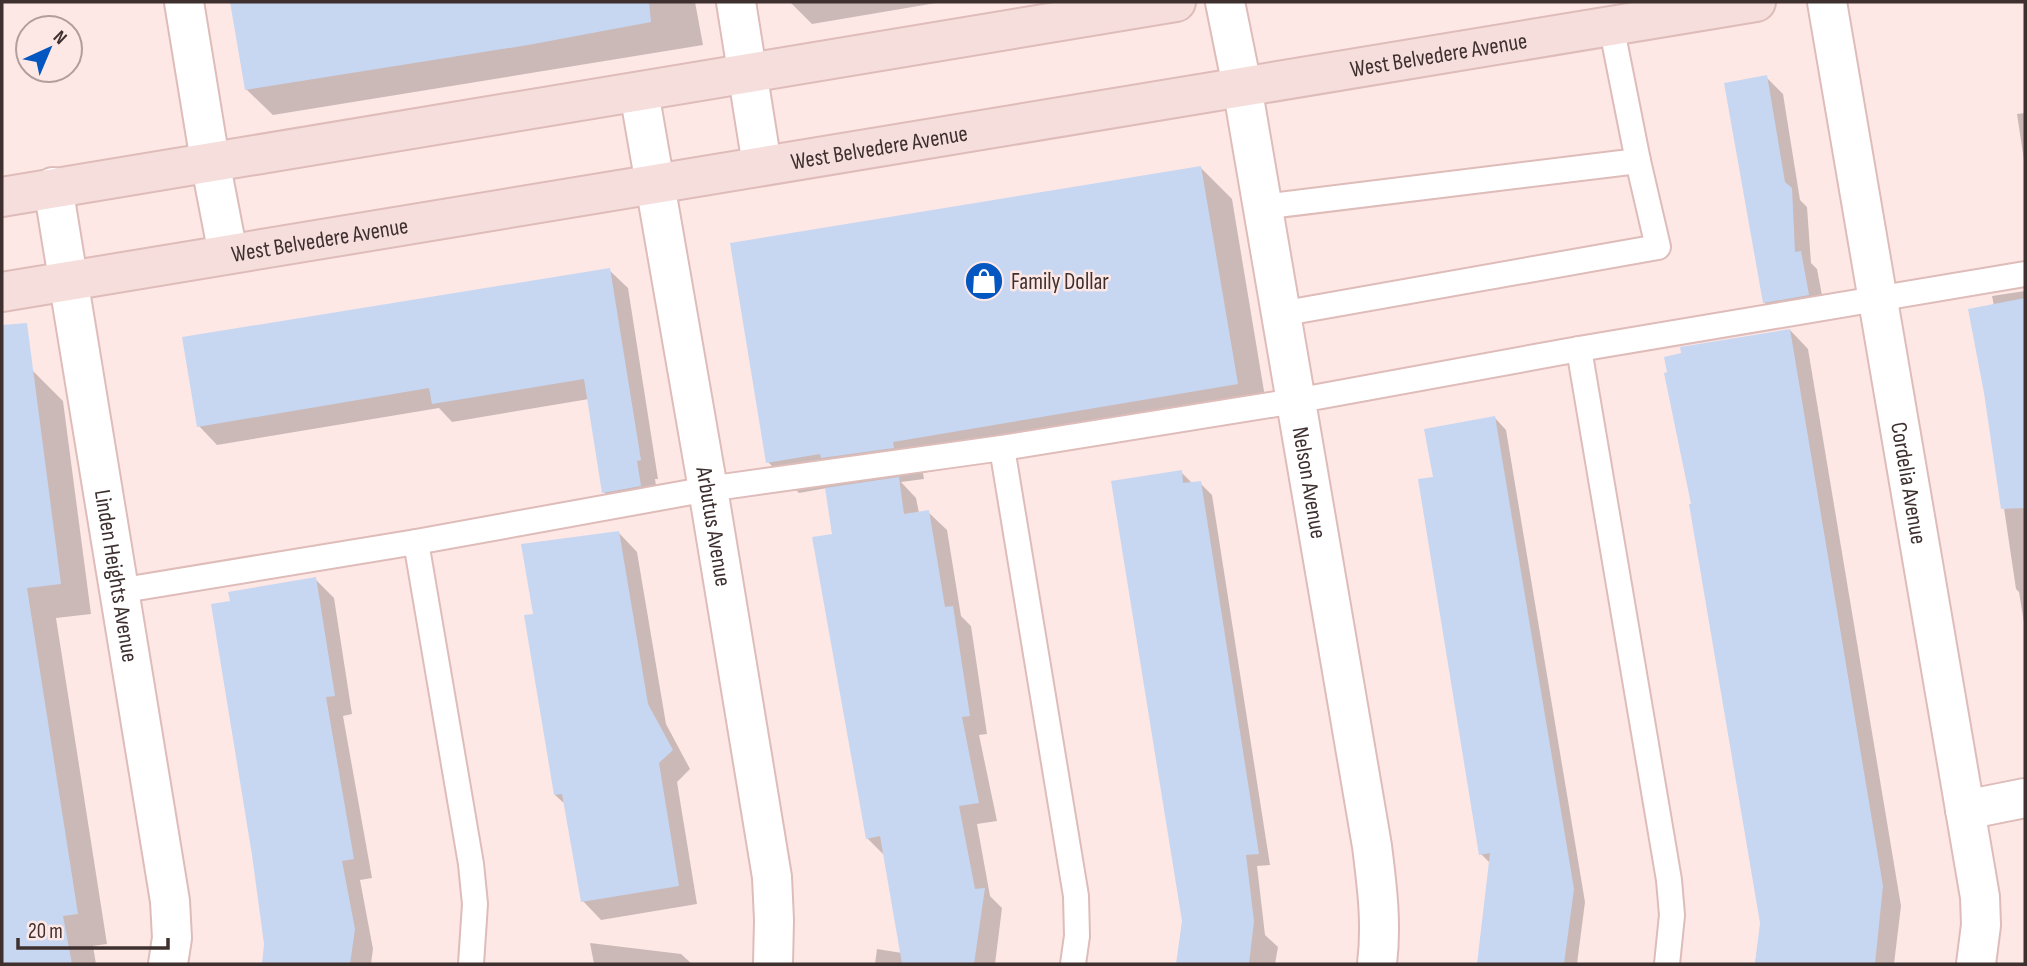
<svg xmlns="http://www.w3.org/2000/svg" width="2027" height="966" viewBox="0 0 2027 966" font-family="'Sofia Sans Condensed',sans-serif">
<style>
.shadow{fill:#0003}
.building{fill:#c7d7f1}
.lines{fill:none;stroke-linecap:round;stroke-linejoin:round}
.service-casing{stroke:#debcb9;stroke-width:28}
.minor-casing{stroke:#debcb9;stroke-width:42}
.secondary-casing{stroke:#debcb9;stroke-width:42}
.service{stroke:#fff;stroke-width:24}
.minor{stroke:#fff;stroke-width:38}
.secondary{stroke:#f5dedc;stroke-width:38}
.labels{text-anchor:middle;stroke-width:5;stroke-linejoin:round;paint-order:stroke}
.street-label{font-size:23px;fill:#3e302f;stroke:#fee8e6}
.poi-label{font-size:23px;fill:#3e302f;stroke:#fee8e6;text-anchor:start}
</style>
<rect width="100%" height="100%" fill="#fee8e6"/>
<g class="shadow">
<path d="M232,2H695L703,45L273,115L246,89Z"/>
<path d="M790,2H942L812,24Z"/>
<path d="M1766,77L1783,94L1800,200L1807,207L1811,263L1817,269L1825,311L1781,319L1764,302Z"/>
<path d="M2025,113V167L2017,114Z"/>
<path d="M1201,168L1232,199L1268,415L923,473L924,479L901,482L916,498L919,513L928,512L947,530L961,616L971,626L987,734L979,735L997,821L977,824L990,896L1002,908L995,964H875L877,949L902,953L885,856L867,838L827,488L799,493L768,462Z"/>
<path d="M609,270L628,288L658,479H655L659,504L622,511L604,492L589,399L452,422L439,408L217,445L199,426Z"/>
<path d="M2025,291V629L2019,592L2016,589L1994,441V306L1992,296Z"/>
<path d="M1790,330L1808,349L1901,906L1894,964H1755L1761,923Z"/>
<path d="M32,370L63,401L91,614L56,618L107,944L93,946L96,964H2V374Z"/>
<path d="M1495,418L1506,430L1585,902L1577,964H1478L1491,864L1481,854L1435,479Z"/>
<path d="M1181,472L1193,484L1200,483L1212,495L1270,865L1257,866L1265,935L1278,947L1275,964H1177L1184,921Z"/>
<path d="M619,533L637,552L666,724L690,769L677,782L697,904L601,920L583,901L566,805L555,795L535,616Z"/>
<path d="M315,579L334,598L352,714L343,716L372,878L360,880L373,949L371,964H264Z"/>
<path d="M590,943L681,954L692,964H594Z"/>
</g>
<g class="building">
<path d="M230,2H649L651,22L528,45L245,90Z"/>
<path d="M1767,75L1785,182L1792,188L1795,252L1801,251L1809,295L1763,303L1724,83Z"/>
<path d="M1201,166L1238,384L893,442L894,448L821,458L820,454L766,463L730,243Z"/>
<path d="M610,268L641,460L637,461L641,486L602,493L584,379L432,404L429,388L197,427L182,337Z"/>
<path d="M2025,298V508L2001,509L1984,393L1968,309Z"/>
<path d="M27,323L61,584L27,588L78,914L63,916L72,964H2V325Z"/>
<path d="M1790,329L1883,886L1875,964H1755L1760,923L1689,504H1691L1664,373L1667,372L1664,357L1681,353L1680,347Z"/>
<path d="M1495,416L1574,889L1564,964H1477L1490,853L1479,855L1418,479L1433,477L1424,429Z"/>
<path d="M1182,470L1183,483L1201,481L1259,854L1246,855L1254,921L1249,964H1176L1182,921L1111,481Z"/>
<path d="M899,477L904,514L929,510L945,607L953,606L970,716L962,717L979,803L959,806L975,889L985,888L974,964H902L880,836L866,839L812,537L832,534L825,488Z"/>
<path d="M619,531L648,704L673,750L659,763L679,886L581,902L562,794L554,795L524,615L533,614L521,544Z"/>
<path d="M316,577L335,696L326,697L354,859L342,861L355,929L350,964H262L264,944L252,855L211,604L230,601L228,592Z"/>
</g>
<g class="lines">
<g class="service-casing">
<g id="service">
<path d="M1262,207L1638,161L1611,25"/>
<path d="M1280,314L1658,247L1638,161"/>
<path d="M1579,349L1669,880L1672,915L1667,964"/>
<path d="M1002,448L1076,896L1077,936L1073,964"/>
<path d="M416,542L471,864L475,904L471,964"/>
<path d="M118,591L416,542L708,489L1002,448L1295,401L1579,349L2025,274"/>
</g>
</g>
<g class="minor-casing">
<g id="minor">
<path d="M184,2L210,161L228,254"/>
<path d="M736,2L762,165"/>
<path id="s1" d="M1225,2L1242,86L1372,846C1377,886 1382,924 1377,964"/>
<path id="s2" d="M1827,2L1980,897L1981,925L1976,964"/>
<path id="s3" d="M639,92L708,489L772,877L774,920L773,964"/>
<path id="s4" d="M53,187L170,901L172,938L168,964"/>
<path d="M1965,810L2025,798"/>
</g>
</g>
<g class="secondary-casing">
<g id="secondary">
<path d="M2,197L1176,2"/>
<path id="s5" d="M2,292L1756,2"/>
</g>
</g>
<use href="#service" class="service"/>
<use href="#minor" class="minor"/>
<use href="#secondary" class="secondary"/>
</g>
<defs>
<g id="shop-disc" transform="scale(2.0125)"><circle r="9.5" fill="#0456c0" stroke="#fee8e6"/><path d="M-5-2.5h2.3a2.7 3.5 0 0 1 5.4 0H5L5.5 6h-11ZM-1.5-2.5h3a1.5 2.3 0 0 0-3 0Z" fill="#fff"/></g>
</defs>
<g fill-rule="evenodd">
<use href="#shop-disc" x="984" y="281"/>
</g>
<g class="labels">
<g class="street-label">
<text dy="8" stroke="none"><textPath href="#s5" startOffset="1456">West Belvedere Avenue</textPath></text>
<text dy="8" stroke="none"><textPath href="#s5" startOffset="889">West Belvedere Avenue</textPath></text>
<text dy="8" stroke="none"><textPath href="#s5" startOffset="322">West Belvedere Avenue</textPath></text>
<text dy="8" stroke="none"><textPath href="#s1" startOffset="488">Nelson Avenue</textPath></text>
<text dy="8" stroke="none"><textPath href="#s2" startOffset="488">Cordelia Avenue</textPath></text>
<text dy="8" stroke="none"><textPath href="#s3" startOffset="441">Arbutus Avenue</textPath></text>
<text dy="8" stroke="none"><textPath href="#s4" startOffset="394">Linden Heights Avenue</textPath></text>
</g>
<g class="poi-label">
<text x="1011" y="289">Family Dollar</text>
</g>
</g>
<rect width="2027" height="966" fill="none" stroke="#3e302f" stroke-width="7"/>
<g transform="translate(49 49) rotate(44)"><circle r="33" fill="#fee8e6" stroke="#b19e9d" stroke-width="2"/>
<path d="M0-5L12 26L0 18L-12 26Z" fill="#0456c0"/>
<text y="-10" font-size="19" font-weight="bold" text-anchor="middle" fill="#3e302f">N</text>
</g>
<path d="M18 938v10h150v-10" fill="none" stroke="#3e302f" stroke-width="3.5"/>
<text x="28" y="938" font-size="21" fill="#3e302f" stroke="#fee8e6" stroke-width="5" paint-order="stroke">20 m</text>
</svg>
